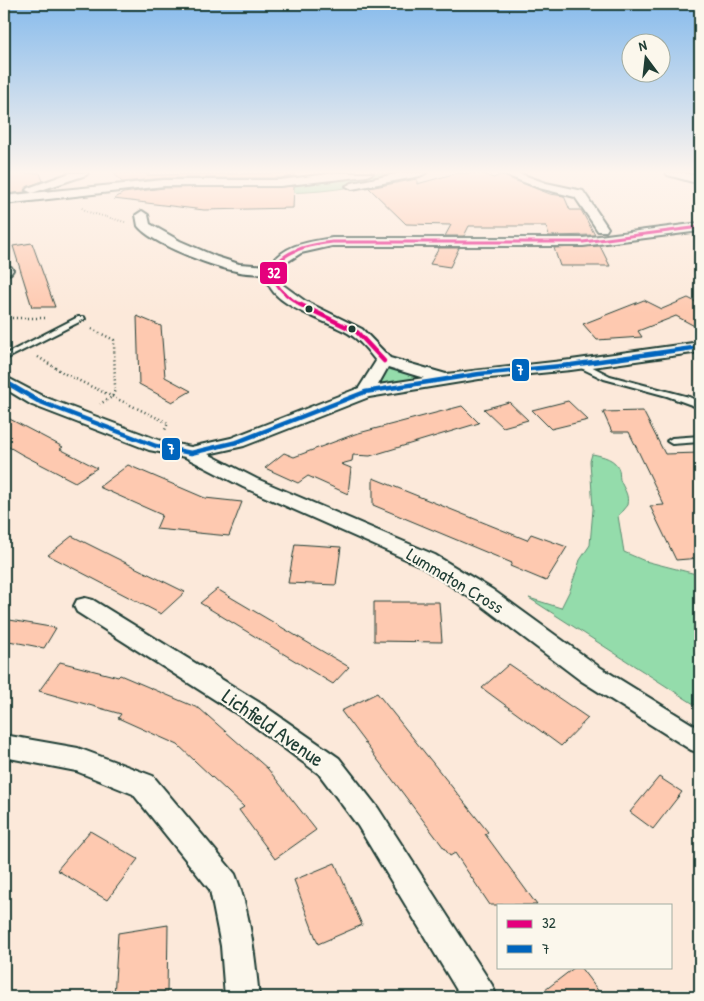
<svg xmlns="http://www.w3.org/2000/svg" width="704" height="1001" viewBox="0 0 704 1001" font-family="'Patrick Hand',sans-serif">
<style>
.green{fill:#94dcab;stroke:#5a8c70}
.building{fill:#fec9b0;stroke:#1f3d34}
.lines{fill:none;stroke-linecap:round;stroke-linejoin:round}
.lane-casing{stroke:#1f3d34;stroke-width:4}
.street-casing{stroke:#1f3d34;stroke-width:4}
.path-far1{stroke:#1f3d34;stroke-width:2;stroke-dasharray:0.5 2.5;stroke-linecap:butt}
.path{stroke:#1f3d34;stroke-width:2.5;stroke-dasharray:1 3;stroke-linecap:butt}
.lane{fill:#fbf7ec;fill-rule:evenodd}
.street{fill:#fbf7ec;fill-rule:evenodd}
.bus-1-far1-casing{stroke:#fbf7ec;stroke-width:5.5}
.bus-1-casing{stroke:#fbf7ec;stroke-width:8}
.bus-2-casing{stroke:#fbf7ec;stroke-width:8}
.bus-1-far1{stroke:#e5007d;stroke-width:3}
.bus-1{stroke:#e5007d;stroke-width:4.5}
.bus-2{stroke:#0065bd;stroke-width:4.5}
.bus-dot{fill:#1f3d34;stroke:#fbf7ec;stroke-width:2}
.labels{text-anchor:middle;stroke-width:4.5;stroke-linejoin:round;paint-order:stroke}
.street-label{font-size:18px;fill:#1f3d34;stroke:#fbf7ec}
.near-street-label{font-size:21px;fill:#1f3d34;stroke:#fbf7ec}
.line-badge{stroke:#fbf7ec;stroke-width:2}
.badge-label{font-size:14px;text-anchor:middle;font-weight:bold;fill:#fff}
</style>
<rect width="100%" height="100%" fill="#fce9da"/>
<filter id="ink" filterUnits="userSpaceOnUse"><feTurbulence type="fractalNoise" baseFrequency=".02" numOctaves="2"/><feDisplacementMap in="SourceGraphic" scale="10" xChannelSelector="R" yChannelSelector="G"/><feConvolveMatrix kernelMatrix="1 2 1 2 8 2 1 2 1" color-interpolation-filters="sRGB"/></filter>
<g filter="url(#ink)">
<g class="green">
<path d="M367,173H420C383,181 345,190 307,192C250,195 195,191 138,186L280,183Z"/>
<path d="M384,361L447,379L365,392Z"/>
<path d="M592,454C603,456 616,459 619,470C620,474 619,479 621,482C625,491 629,495 627,505L618,516L624,552L645,561L700,575V708L529,598L561,608L570,590L580,560L590,545L593,509L590,461Z"/>
</g>
<g class="building">
<path d="M4,173H40L43,181L27,187L24,190L25,192L4,194Z"/>
<path d="M114,173H146L147,175L294,173V176L280,178H164L122,182Z"/>
<path d="M457,173H482L493,178L501,175L550,194L564,196L570,210H581L595,235L549,236L546,226H469L464,236H445L451,225L406,224L369,188L417,179V184Z"/>
<path d="M294,186L293,208L204,210L114,199L123,193L164,188Z"/>
<path d="M32,243L55,307H32L13,246Z"/>
<path d="M600,246L610,266H560L554,248Z"/>
<path d="M439,248H459L450,267L430,264Z"/>
<path d="M688,298L700,304V329L676,316L638,331L642,337L597,340L583,324L644,300L662,309Z"/>
<path d="M137,316L161,326L165,377L191,391L172,402L139,384Z"/>
<path d="M568,401L588,420L551,429L532,410Z"/>
<path d="M509,402L528,420L503,427L484,409Z"/>
<path d="M462,406L479,423L370,456L353,455L352,461L341,464L351,468L348,494L308,476L298,483L265,468L284,453L294,457L355,434Z"/>
<path d="M643,411L665,454L700,453V558L676,560L650,506L664,505L629,432H612L603,412Z"/>
<path d="M4,416L63,447L60,449L97,468L75,482L21,454L4,444Z"/>
<path d="M128,465L205,498L242,502L229,536L156,529L162,515L99,487Z"/>
<path d="M373,478L527,540L531,534L567,547L546,581L510,566L512,563L373,505Z"/>
<path d="M72,536L114,557L185,592L161,614L48,555Z"/>
<path d="M295,544L341,547L336,585L288,583Z"/>
<path d="M217,589L232,598L349,667L333,684L200,603Z"/>
<path d="M374,602H439L442,642L374,641Z"/>
<path d="M4,619L56,628L44,648L4,640Z"/>
<path d="M60,662L118,677L120,675L200,709L268,769L316,830L275,859L239,810L244,807L178,745L118,718L121,714L39,691Z"/>
<path d="M509,664L588,718L561,746L482,688Z"/>
<path d="M377,693L488,832L485,834L537,905H490L455,853L450,856L341,711Z"/>
<path d="M659,777L682,792L653,829L630,812Z"/>
<path d="M90,831L138,859L107,900L57,870Z"/>
<path d="M335,863L362,925L318,944L294,880Z"/>
<path d="M168,925L167,992L132,997H114L118,933Z"/>
<path d="M575,967H580L603,997H536Z"/>
</g>
<g class="lines">
<g class="lane-casing">
<g id="lane">
<path d="M78,317H84L85,319L4,360V355Z"/>
<path d="M577,362H583L610,376L689,397L700,402V408L667,396L604,379L577,366Z"/>
<path d="M700,436V442L672,444L667,441L672,438Z"/>
</g>
</g>
<g class="street-casing">
<g id="street">
<path d="M70,173H88L86,175L32,193L164,180H280L336,173H373L367,176L280,186H164L4,204V196L32,193L26,190L28,188Z"/>
<path d="M401,173H426L420,176L352,189L346,186L352,183Z"/>
<path d="M501,173H518L546,183L583,191L608,228L606,231H598L575,197L539,188Z"/>
<path d="M666,173H685L700,177V184L668,175Z"/>
<path d="M142,211L148,215L150,224L180,241L217,257L239,264L270,266C284,244 309,242 332,238H583L700,223V231L583,246H332L301,253L287,262L281,272L283,285L305,301L362,329L390,358L446,374L571,360L700,342V352L571,370L479,379L369,397L244,446L208,454L257,479L435,555L493,590L598,666L700,729V753L691,750L580,680L477,602L419,565L243,487L185,457L149,450L32,405L4,388V376L44,397L161,441L191,447L231,438L359,388L376,361C368,351 360,340 348,333C327,320 265,305 267,274C256,273 246,274 236,271C213,267 152,244 138,226L136,215ZM388,367L424,378L378,385Z"/>
<path d="M4,266L11,267L13,270L11,273L4,275Z"/>
<path d="M85,598L93,600L260,703L339,758L378,808L492,985L497,997H461L358,826L319,774L242,717L77,612L74,606L77,600Z"/>
<path d="M4,735L78,748L153,776L235,874C250,910 255,958 259,997H225L221,946L210,890L133,794L76,771L4,757Z"/>
</g>
</g>
<path class="path-far1" d="M82,208L88,212L125,222"/>
<g class="path">
<path d="M4,318H48"/>
<path d="M92,329L114,340L115,390L112,397L100,404"/>
<path d="M38,357L67,375L168,423L165,430"/>
</g>
<use href="#lane" class="lane"/>
<use href="#street" class="street"/>
<g class="bus-1-far1-casing">
<path id="bus-1-far1" d="M301,305C273,289 259,266 297,250C308,245 320,244 332,242H583L700,227"/>
</g>
<g class="bus-1-casing">
<path id="bus-1" d="M299,304L357,332L384,361"/>
</g>
<g class="bus-2-casing">
<path id="bus-2" d="M4,381L38,401L156,446L191,453L237,442L365,392L479,374L571,365L700,347"/>
</g>
<use href="#bus-1-far1" class="bus-1-far1"/>
<use href="#bus-1" class="bus-1"/>
<use href="#bus-2" class="bus-2"/>
</g>
</g>
<linearGradient id="sky" x2="0" y2="1"><stop stop-color="#87bbec"/><stop offset="0.55" stop-color="#fef5ee"/><stop offset="1" stop-color="#fef5ee" stop-opacity="0"/></linearGradient>
<rect width="704" height="313" fill="url(#sky)"/>
<g class="bus-dot">
<circle cx="309" cy="309" r="4.5"/>
<circle cx="352" cy="329" r="4.5"/>
</g>
<g class="labels">
<g class="street-label">
<text transform="translate(455 581) rotate(31)" y="6">Lummaton Cross</text>
</g>
<g class="near-street-label">
<text transform="translate(273 728) rotate(35)" y="7">Lichfield Avenue</text>
</g>
</g>
<g class="line-badge">
<rect x="259" y="261" width="29" height="24" rx="5" fill="#e5007d"/>
<rect x="511" y="358" width="19" height="24" rx="5" fill="#0065bd"/>
<rect x="161" y="437" width="20" height="24" rx="5" fill="#0065bd"/>
</g>
<g class="badge-label">
<text x="274" y="278">32</text>
<text x="520" y="375">7</text>
<text x="171" y="454">7</text>
</g>
<rect width="704" height="1001" fill="none" stroke="#fbf7ec" stroke-width="20"/>
<rect x="10" y="10" width="684" height="981" fill="none" stroke="#1f3d34" stroke-width="2" filter="url(#ink)"/>
<rect x="497" y="904" width="175" height="65" fill="#fbf7ec" stroke="#a3ada2"/>
<rect x="507" y="920" width="25" height="8" fill="#e5007d" stroke="#a3ada2"/>
<text x="542" y="928" font-size="15" fill="#1f3d34">32</text>
<rect x="507" y="945" width="25" height="8" fill="#0065bd" stroke="#a3ada2"/>
<text x="542" y="954" font-size="15" fill="#1f3d34">7</text>
<g transform="translate(646 58) rotate(345)"><circle r="24" fill="#fbf7ec" stroke="#a3ada2"/>
<path d="M0-4L9 19L0 12L-9 19Z" fill="#1f3d34"/>
<text y="-8" font-size="14" font-weight="bold" text-anchor="middle" fill="#1f3d34">N</text>
</g>
</svg>
